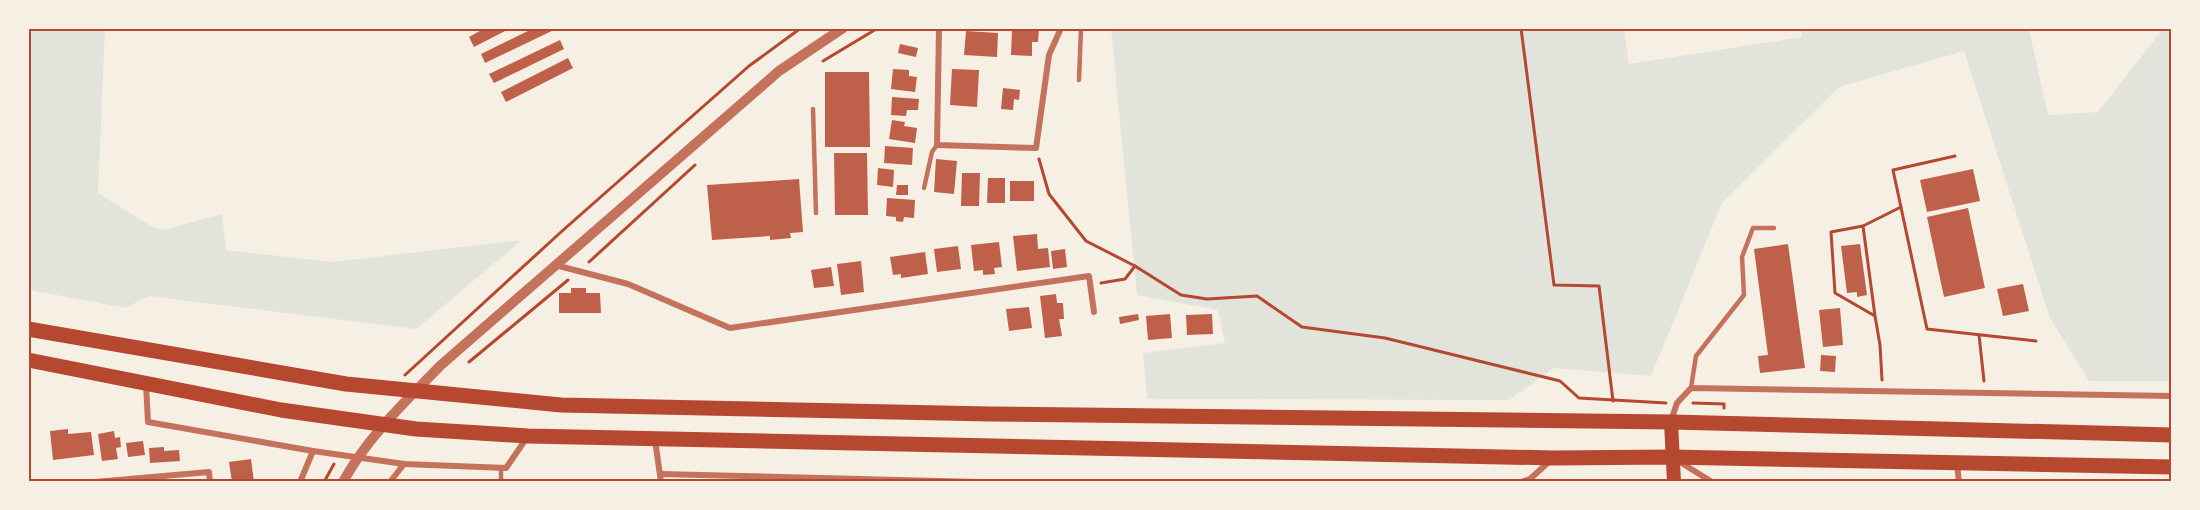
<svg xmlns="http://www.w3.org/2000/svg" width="2200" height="510" viewBox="0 0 2200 510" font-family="'Asap Condensed',sans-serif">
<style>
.green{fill:#e2e4dc}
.building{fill:#bf614a}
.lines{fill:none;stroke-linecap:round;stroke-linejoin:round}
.path{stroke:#b5482f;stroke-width:3}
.service{stroke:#c5725c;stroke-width:4.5}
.minor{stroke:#c5725c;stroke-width:6}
.tertiary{stroke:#c5725c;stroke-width:10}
.primary{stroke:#b5482f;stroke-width:14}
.trunk{stroke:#b5482f;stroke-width:15}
.neatline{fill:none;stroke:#b5482f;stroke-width:2}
</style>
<rect width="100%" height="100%" fill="#f6efe4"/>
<g class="green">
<path d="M28,29H105L98,193L151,226L164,230L222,214L226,250L332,262L522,240L416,329L148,296L126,308L29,290Z"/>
<path d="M1111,29H1624L1629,64L1802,37L1801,29H2029L2048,115L2098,112L2163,29H2171V381H2089L2050,318L1964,51L1839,87L1722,203L1651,376L1554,368L1509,400L1147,399L1143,353L1225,343L1218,310L1137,295Z"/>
</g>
<g class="building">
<path d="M485,28H511L474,47L469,37Z"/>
<path d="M534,28H558L485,63L481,54Z"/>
<path d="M1012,28H1039L1038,42H1032V56L1011,55Z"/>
<path d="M966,31L998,33L997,57L964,55Z"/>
<path d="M560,40L564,49L494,83L489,74Z"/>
<path d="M900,44L918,48L916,57L898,53Z"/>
<path d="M568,58L573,68L506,102L501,92Z"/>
<path d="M893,69L909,70V76L917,77L915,92L891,89Z"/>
<path d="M952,69L979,70L977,107L950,105Z"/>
<path d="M825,72H869L870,147H825Z"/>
<path d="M1003,88L1020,90L1019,100L1014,99L1013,110L1001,109Z"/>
<path d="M892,97L919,99L918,110H907L906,116L891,115Z"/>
<path d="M892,120L905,122L904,126L917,128L915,143L889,139Z"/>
<path d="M885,146L913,148L912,165L884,163Z"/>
<path d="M834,153H867L868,215H835Z"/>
<path d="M936,159L957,161L954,194L934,192Z"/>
<path d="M878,168L894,170L893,187L877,185Z"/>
<path d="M1973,169L1980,201L1927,212L1920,180Z"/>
<path d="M962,173H980L979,206H961Z"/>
<path d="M988,178H1005V203H987Z"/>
<path d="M799,179L803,232L790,233L791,238L770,240V236L712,240L707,185Z"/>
<rect x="1010" y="181" width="24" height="20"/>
<path d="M897,185H908V195H896Z"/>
<path d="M887,198L915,200L914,218L904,217L903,222L896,221V217L886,216Z"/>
<path d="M1968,208L1985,288L1944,297L1927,217Z"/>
<path d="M1037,234L1038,249L1048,248L1050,267L1017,271L1013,236Z"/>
<path d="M999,242L1002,267L994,268L995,274L983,275V270L974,271L971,245Z"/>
<path d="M1788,244L1805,368L1760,373L1758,356L1768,355L1754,249Z"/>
<path d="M1860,244L1867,295L1857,297V292L1847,293L1841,246Z"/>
<path d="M958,246L961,269L937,272L934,249Z"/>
<path d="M1065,249L1067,267L1053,269L1051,251Z"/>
<path d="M925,252L928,274L901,278V274L893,275L890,257Z"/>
<path d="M861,261L864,292L841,295L837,264Z"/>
<path d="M831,267L834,286L814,288L811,270Z"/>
<path d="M2023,284L2029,311L2003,316L1997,289Z"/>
<path d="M571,288H586V293H600L601,313H559V293H571Z"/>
<path d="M1056,294L1057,303H1063L1064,319H1059L1062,336L1045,338L1040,296Z"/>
<path d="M1029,307L1032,328L1009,331L1006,309Z"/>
<path d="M1840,308L1843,345L1823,347L1819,310Z"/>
<path d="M1138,314L1139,320L1120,324L1119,317Z"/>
<path d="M1170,314L1172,338L1148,340L1146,316Z"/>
<path d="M1212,314L1213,334L1187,335L1186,315Z"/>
<path d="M1821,355L1836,356L1835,372L1820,371Z"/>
<path d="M68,429V434L91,432L94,455L53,460L50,431Z"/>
<path d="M114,431L115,438L120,437L121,447L116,448L118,459L102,461L98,434Z"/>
<path d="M143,441L145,455L128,457L126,443Z"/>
<path d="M164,447V451L179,450L180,461L150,463L149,448Z"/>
<path d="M251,459L254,482H232L229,462Z"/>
</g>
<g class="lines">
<g class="path">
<path d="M1521,28L1554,285L1599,286L1613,401"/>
<path d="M823,61L878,28"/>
<path d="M1955,156L1893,170L1927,329L2036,341"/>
<path d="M1039,159L1049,194L1086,241L1135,266L1181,295L1207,299L1257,296L1302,327L1385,338L1560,381L1579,398L1666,403"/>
<path d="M1863,226L1901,207"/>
<path d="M589,262L695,165"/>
<path d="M1101,283L1125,279L1135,266"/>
<path d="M1875,316L1863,226L1831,232L1835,293L1875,316L1880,345L1882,380"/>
<path d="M1979,335L1984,381"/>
<path d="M469,362L568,280"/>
<path d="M405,375L561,232L749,66L801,28"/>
<path d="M1693,403L1724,404V408"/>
<path d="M324,482L334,464"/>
</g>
<g class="service">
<path d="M1079,80L1081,28"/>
<path d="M813,109L816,213"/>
<path d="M924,188L932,152L937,145"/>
<path d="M1691,388L1696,356L1744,295L1742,257L1753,228H1774"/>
<path d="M501,482V468"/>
</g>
<g class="minor">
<path d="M939,28L937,145L1036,148L1049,55L1061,28"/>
<path d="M555,265L628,284L730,328L1089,276L1094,312"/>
<path d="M146,385L148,422L313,451L404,464L506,468L528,436"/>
<path d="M1671,421L1677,403L1691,388L2172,396"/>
<path d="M655,440L661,482"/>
<path d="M1680,462L1712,482"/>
<path d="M1957,464L1959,482"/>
<path d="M660,474L978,482"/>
<path d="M95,482L209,472L210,482"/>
<path d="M300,482L313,451"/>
<path d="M390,482L404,464"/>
<path d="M1521,482L1530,479L1551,460"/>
</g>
<path class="tertiary" d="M343,482C367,437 407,400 441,365L779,71L843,28"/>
<path class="primary" d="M1671,422L1674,482"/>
<g class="trunk">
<path d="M28,329L346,384L561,405L990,414L1671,422L2172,435"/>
<path d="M28,360L281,410L416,429L528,436L1554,458L1671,457L2172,467"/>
</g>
</g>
<rect width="2200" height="510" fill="none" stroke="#f6efe4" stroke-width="60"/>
<rect x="30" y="30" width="2140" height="450" class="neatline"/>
</svg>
